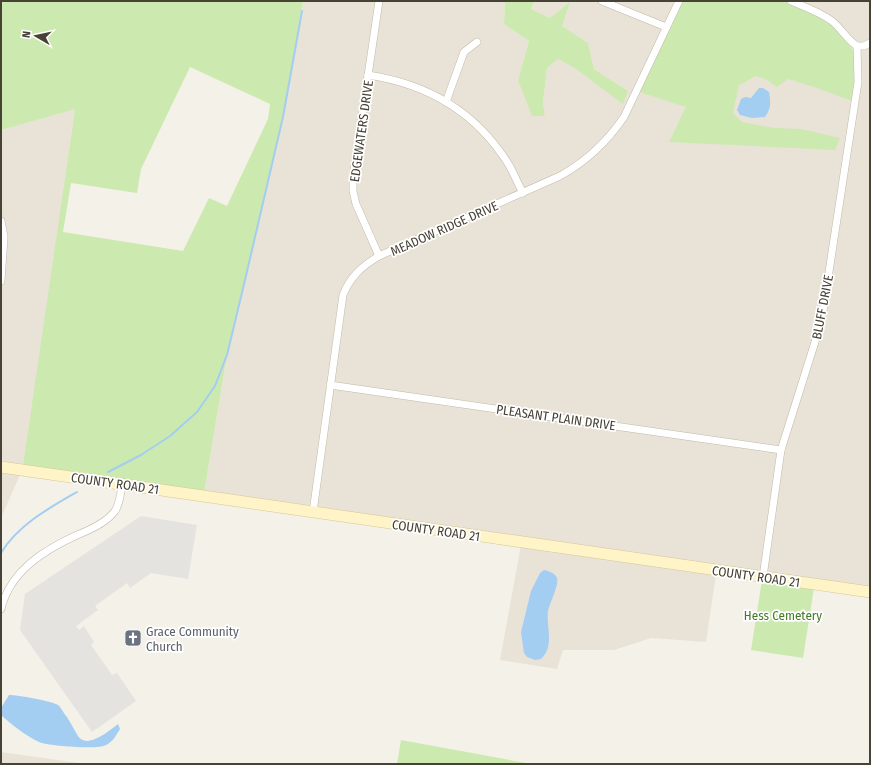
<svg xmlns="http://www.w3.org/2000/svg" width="871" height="765" viewBox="0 0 871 765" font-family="'Fira Sans Condensed',sans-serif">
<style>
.residential{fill:#e8e3d6}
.green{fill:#cce9b0;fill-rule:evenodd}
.parking{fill:#e5e3e0}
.water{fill:#a3cef1}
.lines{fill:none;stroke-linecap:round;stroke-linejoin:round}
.stream{stroke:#a3cef1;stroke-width:2}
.street-casing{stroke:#c0b9aa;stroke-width:8}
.secondary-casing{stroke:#d5c797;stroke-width:12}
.street{stroke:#fff;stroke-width:7}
.secondary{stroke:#fff4c7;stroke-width:11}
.labels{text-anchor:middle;stroke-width:3.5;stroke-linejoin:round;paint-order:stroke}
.street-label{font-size:13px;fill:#474236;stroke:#fff}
.park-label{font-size:13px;fill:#437b28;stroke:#fff}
.worship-label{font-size:13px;fill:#5b616d;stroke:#fff;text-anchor:start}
</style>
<rect width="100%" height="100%" fill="#f4f1e8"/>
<g class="residential">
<path d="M303,1H505L504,24L529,41L518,80L545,115L543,103L547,68L558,59L576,69L623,103L628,91L594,69L588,43L562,26L569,3L550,18L531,9L534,1H870V587L204,493L227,355L283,117Z"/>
<path d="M75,108L29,430L23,466L1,460V130Z"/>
<path d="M1,467L22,470L1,518Z"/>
<path d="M521,545L716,574L706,642L651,638L614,650H563L557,669L500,660Z"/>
<path d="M1,752L86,764H1Z"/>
</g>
<g class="green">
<path d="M1,1H303L283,117L227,355L204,493L23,466L75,109L1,130ZM190,67L270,104L268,119L227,206L209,198L183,251L63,232L71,183L137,193L141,169Z"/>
<path d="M505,1H534L531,9L550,18L570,2L562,26L588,43L594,69L628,91L623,104L576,69L558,59L547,68L543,103L545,116H532L518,80L529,41L504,24Z"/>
<path d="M683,1H783L821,18L839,32L847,41L854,53L855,82L852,101L814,87L788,79L777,87L767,80L756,76L739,85L733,113L742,122L774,128L801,129L840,138L835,150L669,142L686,107L639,92Z"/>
<path d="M762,580L814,588L803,658L751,650Z"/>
<path d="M401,740L531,764H397Z"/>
</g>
<path class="parking" d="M141,516L197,525L188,579L151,573L130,588L127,583L95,606L98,610L76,626L79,630L84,626L94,642L91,645L112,675L117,673L136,701L92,732L20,630L25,594Z"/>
<g class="water">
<path d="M759,88H763L769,92C771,102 771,109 765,117L752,118L740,115L737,110L741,99L745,97L751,98Z"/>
<path d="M544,570C549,571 555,573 557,578C559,585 550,603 548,611C546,628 555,646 541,659L535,660L527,657L524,653L521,632L531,591L540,573Z"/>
<path d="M9,695C17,695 52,701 58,705C61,707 64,714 67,717C71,723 74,730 78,736C87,750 110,730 118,724L120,729C116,735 113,742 106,745C99,750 48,746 39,742C26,736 11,724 1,715V708Z"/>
</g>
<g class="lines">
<g class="stream">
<path d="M108,472L141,455L170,436L197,412L215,386L227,355L245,280L283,117L302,11"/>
<path d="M1,553C18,525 49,508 77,492"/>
</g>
<g class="street-casing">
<g id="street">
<path d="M379,1L353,177V191L356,204L379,256"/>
<path d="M602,1L666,27"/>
<path d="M791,1C805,7 820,12 832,21C841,28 847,40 857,46"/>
<path d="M368,75C428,84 477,113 509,165C514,174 518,184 523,193"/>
<path d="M446,102L464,52L477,42"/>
<path d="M1,221L4,237L1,281"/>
<path d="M330,385L781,450"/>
<path d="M313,512L343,295C350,277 362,266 379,256L560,176C587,161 607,142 624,117L679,1"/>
<path d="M763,577L781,450L815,342L823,311L858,82L857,46H864L870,43"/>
<path d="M1,609C10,571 44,550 77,535C90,530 106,523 115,511C120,503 121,493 122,484"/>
</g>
</g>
<g class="secondary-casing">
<path id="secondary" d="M1,467L870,592"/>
</g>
<use href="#street" class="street"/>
<use href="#secondary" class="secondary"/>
</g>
<defs>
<g id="church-square" transform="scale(0.9)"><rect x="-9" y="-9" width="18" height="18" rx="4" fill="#6b7280" stroke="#fff"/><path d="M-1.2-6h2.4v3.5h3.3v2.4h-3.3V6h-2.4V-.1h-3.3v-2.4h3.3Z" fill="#fff"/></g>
</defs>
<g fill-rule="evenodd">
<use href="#church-square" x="133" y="638"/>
</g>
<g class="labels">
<g class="street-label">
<text transform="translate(361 131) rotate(-82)" y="5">EDGEWATERS DRIVE</text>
<text transform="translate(444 228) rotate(-24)" y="5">MEADOW RIDGE DRIVE</text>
<text transform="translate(822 307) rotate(-79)" y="5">BLUFF DRIVE</text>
<text transform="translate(556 417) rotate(8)" y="5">PLEASANT PLAIN DRIVE</text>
<text transform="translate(115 483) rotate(8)" y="5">COUNTY ROAD 21</text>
<text transform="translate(436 530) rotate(8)" y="5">COUNTY ROAD 21</text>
<text transform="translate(756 576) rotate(8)" y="5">COUNTY ROAD 21</text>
</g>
<g class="park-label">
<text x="783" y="620">Hess Cemetery</text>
</g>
<g class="worship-label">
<text x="146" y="636">Grace Community<tspan x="146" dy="15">Church</tspan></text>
</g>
</g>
<rect width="871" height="765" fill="none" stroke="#474236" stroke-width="4"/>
<g transform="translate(36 36) rotate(279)" stroke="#ffffff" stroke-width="3" paint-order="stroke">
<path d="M0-3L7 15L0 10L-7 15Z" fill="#474236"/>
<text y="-6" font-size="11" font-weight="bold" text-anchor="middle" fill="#474236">N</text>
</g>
</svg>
